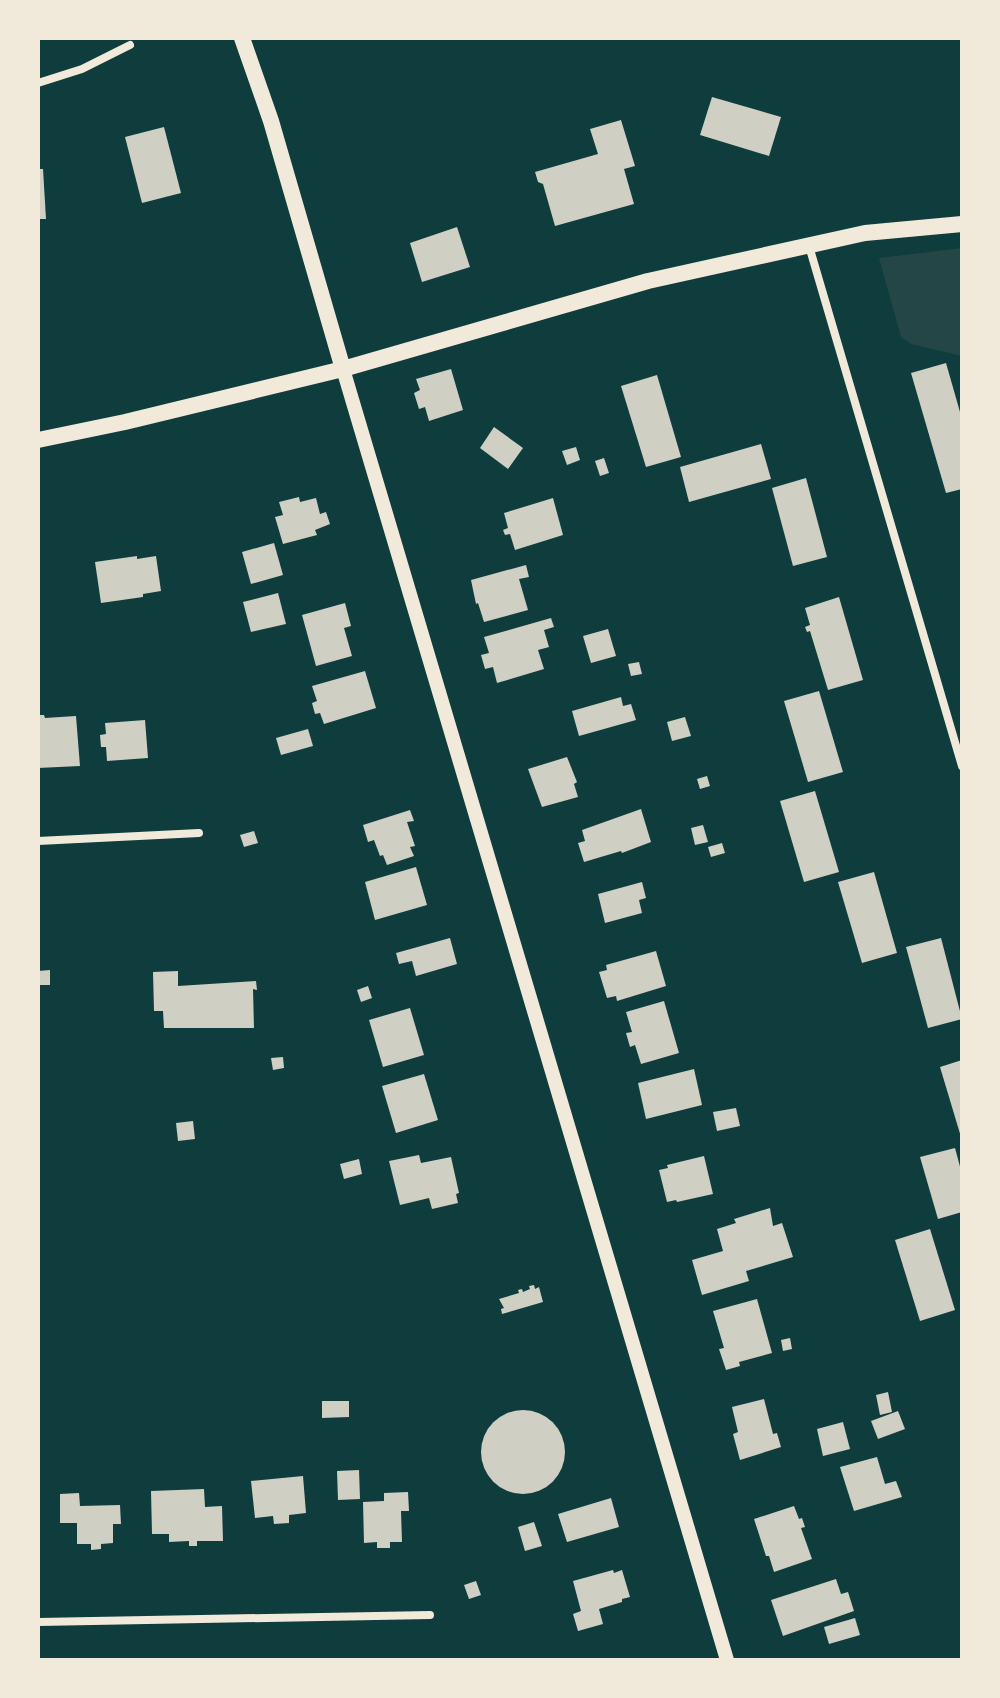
<svg xmlns="http://www.w3.org/2000/svg" width="1000" height="1698" viewBox="0 0 1000 1698" font-family="'DM Sans',sans-serif">
<style>
.green{fill:#244646}
.building{fill:#cfcfc3}
.lines{fill:none;stroke-linecap:round;stroke-linejoin:round}
.minor{stroke:#f1e9da;stroke-width:8}
.tertiary{stroke:#f1e9da;stroke-width:14}
.secondary{stroke:#f1e9da;stroke-width:16}
</style>
<rect width="100%" height="100%" fill="#0f3d3e"/>
<path class="green" d="M962,248V356L911,344L901,337L879,258Z"/>
<g class="building">
<path d="M712,97L781,117L769,156L700,135Z"/>
<path d="M621,120L635,166L624,169L634,204L555,226L543,184L538,182L535,172L598,154L590,129Z"/>
<path d="M164,127L181,193L142,203L125,137Z"/>
<path d="M38,169H43L46,219H38Z"/>
<path d="M457,227L470,267L422,282L410,243Z"/>
<path d="M946,363L962,419V489L946,493L911,373Z"/>
<path d="M451,369L463,410L429,421L425,407L419,409L414,393L420,390L416,379Z"/>
<path d="M657,375L681,457L646,467L621,386Z"/>
<path d="M494,427L523,448L508,469L480,448Z"/>
<path d="M761,444L771,479L689,502L680,467Z"/>
<path d="M576,447L580,460L567,465L562,451Z"/>
<path d="M604,458L609,473L600,476L595,461Z"/>
<path d="M806,478L827,557L793,566L772,488Z"/>
<path d="M299,497L300,502L316,498L320,514L326,512L330,524L315,530L317,535L283,544L275,517L283,515L279,502Z"/>
<path d="M553,498L563,535L515,550L510,534L505,535L503,530L508,528L504,513Z"/>
<path d="M274,543L283,575L251,584L242,552Z"/>
<path d="M137,556V559L156,556L161,591L143,594V597L101,603L95,562Z"/>
<path d="M526,565L529,577L519,579L528,610L484,622L478,603L476,604L471,580Z"/>
<path d="M278,593L286,624L251,632L243,602Z"/>
<path d="M839,597L863,680L828,690L810,631L807,632L805,627L810,625L805,608Z"/>
<path d="M345,603L351,626L344,628L352,656L316,666L302,615Z"/>
<path d="M551,618L554,627L544,630L549,647L538,650L544,669L497,683L493,667L485,669L481,655L489,653L484,637Z"/>
<path d="M608,629L616,656L591,663L583,636Z"/>
<path d="M639,662L642,674L631,676L628,664Z"/>
<path d="M365,671L376,708L324,724L320,713L315,714L312,703L317,701L312,686Z"/>
<path d="M819,691L843,772L808,782L784,701Z"/>
<path d="M621,697L623,706L631,704L636,720L579,736L572,711Z"/>
<path d="M38,715H44L45,718L76,716L80,766L38,768Z"/>
<path d="M685,717L691,736L672,741L667,722Z"/>
<path d="M145,720L148,758L107,761L106,747H101L100,735L106,734L105,723Z"/>
<path d="M308,729L313,746L281,755L276,738Z"/>
<path d="M567,757L577,782L574,784L578,797L542,807L528,769Z"/>
<path d="M707,776L710,786L700,789L697,779Z"/>
<path d="M815,791L839,872L804,882L780,801Z"/>
<path d="M641,809L651,842L622,853L621,851L584,862L578,843L585,841L582,830Z"/>
<path d="M410,810L414,821L407,822L415,846L410,847L414,856L387,865L383,855L380,856L374,840L368,842L363,825Z"/>
<path d="M703,825L708,842L695,845L691,828Z"/>
<path d="M254,831L258,843L244,847L240,835Z"/>
<path d="M722,843L725,853L711,857L708,847Z"/>
<path d="M416,867L427,905L375,920L365,882Z"/>
<path d="M874,872L897,953L862,963L838,882Z"/>
<path d="M642,882L646,898L639,900L642,913L605,923L598,894Z"/>
<path d="M450,938L457,964L416,976L412,961L399,964L396,953Z"/>
<path d="M941,938L962,1019L928,1028L906,947Z"/>
<path d="M656,951L666,986L617,1001L616,996L607,998L599,972L607,970L606,965Z"/>
<path d="M50,970V985H38V971Z"/>
<path d="M178,971V986L256,981L257,990L253,989L254,1028H164L163,1011H154L153,972Z"/>
<path d="M368,986L372,998L361,1002L357,990Z"/>
<path d="M664,1001L679,1053L641,1064L635,1045L630,1047L626,1033L632,1032L626,1012Z"/>
<path d="M410,1008L424,1055L383,1067L369,1020Z"/>
<path d="M283,1057L284,1068L273,1070L271,1058Z"/>
<path d="M962,1060V1137H961L940,1067Z"/>
<path d="M694,1069L702,1105L646,1119L638,1083Z"/>
<path d="M424,1074L438,1120L396,1133L382,1086Z"/>
<path d="M736,1108L740,1126L717,1131L713,1112Z"/>
<path d="M193,1121L195,1139L178,1141L176,1123Z"/>
<path d="M955,1148L962,1174V1212L938,1219L920,1157Z"/>
<path d="M419,1155L421,1163L451,1157L459,1193L456,1194L458,1203L432,1209L429,1198L400,1205L389,1161Z"/>
<path d="M704,1156L713,1194L677,1202L676,1200L667,1202L659,1170L668,1168L667,1165Z"/>
<path d="M359,1159L362,1174L344,1179L340,1164Z"/>
<path d="M770,1208L773,1226L782,1223L793,1257L746,1271L749,1281L702,1295L692,1260L723,1251L717,1229L736,1223L734,1219Z"/>
<path d="M930,1229L955,1310L920,1321L895,1240Z"/>
<path d="M534,1285L535,1289L539,1287L543,1302L502,1314L501,1309L504,1308L499,1299L519,1293L518,1290L522,1289L523,1292L530,1289L529,1286Z"/>
<path d="M757,1299L772,1353L739,1362L740,1366L726,1370L719,1349L724,1348L713,1311Z"/>
<path d="M790,1338L792,1349L783,1351L781,1340Z"/>
<path d="M888,1392L892,1412L880,1415L876,1395Z"/>
<path d="M764,1399L773,1434L777,1433L781,1447L740,1460L733,1434L738,1432L732,1407Z"/>
<path d="M322,1401H349V1417L322,1418Z"/>
<circle cx="523" cy="1452" r="42"/>
<path d="M898,1411L905,1429L878,1439L871,1421Z"/>
<path d="M843,1422L850,1449L823,1456L817,1429Z"/>
<path d="M877,1457L885,1484L896,1481L902,1497L854,1511L840,1467Z"/>
<path d="M359,1470L360,1499L338,1500L337,1471Z"/>
<path d="M303,1476L306,1513L289,1515V1523L274,1524L273,1516L255,1518L251,1481Z"/>
<path d="M204,1489L205,1507L222,1506L223,1541H197V1546H189V1541L169,1542V1534H152L151,1491Z"/>
<path d="M408,1492L409,1511H401L402,1542H390V1548H377V1542L364,1543L363,1502L384,1501V1493Z"/>
<path d="M79,1493L80,1506L120,1505L121,1524H113V1543L101,1544V1549L91,1550V1544H77V1523H60V1494Z"/>
<path d="M611,1498L619,1527L567,1542L558,1514Z"/>
<path d="M794,1506L799,1519L802,1518L805,1527L801,1528L812,1559L774,1572L769,1556H766L754,1519Z"/>
<path d="M534,1522L542,1546L525,1551L518,1527Z"/>
<path d="M613,1570L614,1573L622,1570L630,1597L622,1599V1602L599,1609L603,1624L578,1631L573,1614L581,1611L573,1581Z"/>
<path d="M836,1579L841,1594L848,1592L854,1611L783,1636L771,1600Z"/>
<path d="M476,1581L481,1595L469,1599L464,1585Z"/>
<path d="M855,1618L860,1635L829,1644L824,1627Z"/>
</g>
<g class="lines">
<g class="minor">
<path d="M38,83L82,69L130,45"/>
<path d="M809,246L962,766"/>
<path d="M38,841L199,833"/>
<path d="M38,1622L430,1615"/>
</g>
<path class="tertiary" d="M343,369L727,1660"/>
<g class="secondary">
<path d="M242,38L271,121L343,369"/>
<path d="M38,440L125,422L343,369L648,281L865,233L962,224"/>
</g>
</g>
<rect width="1000" height="1698" fill="none" stroke="#f1e9da" stroke-width="80"/>
</svg>
